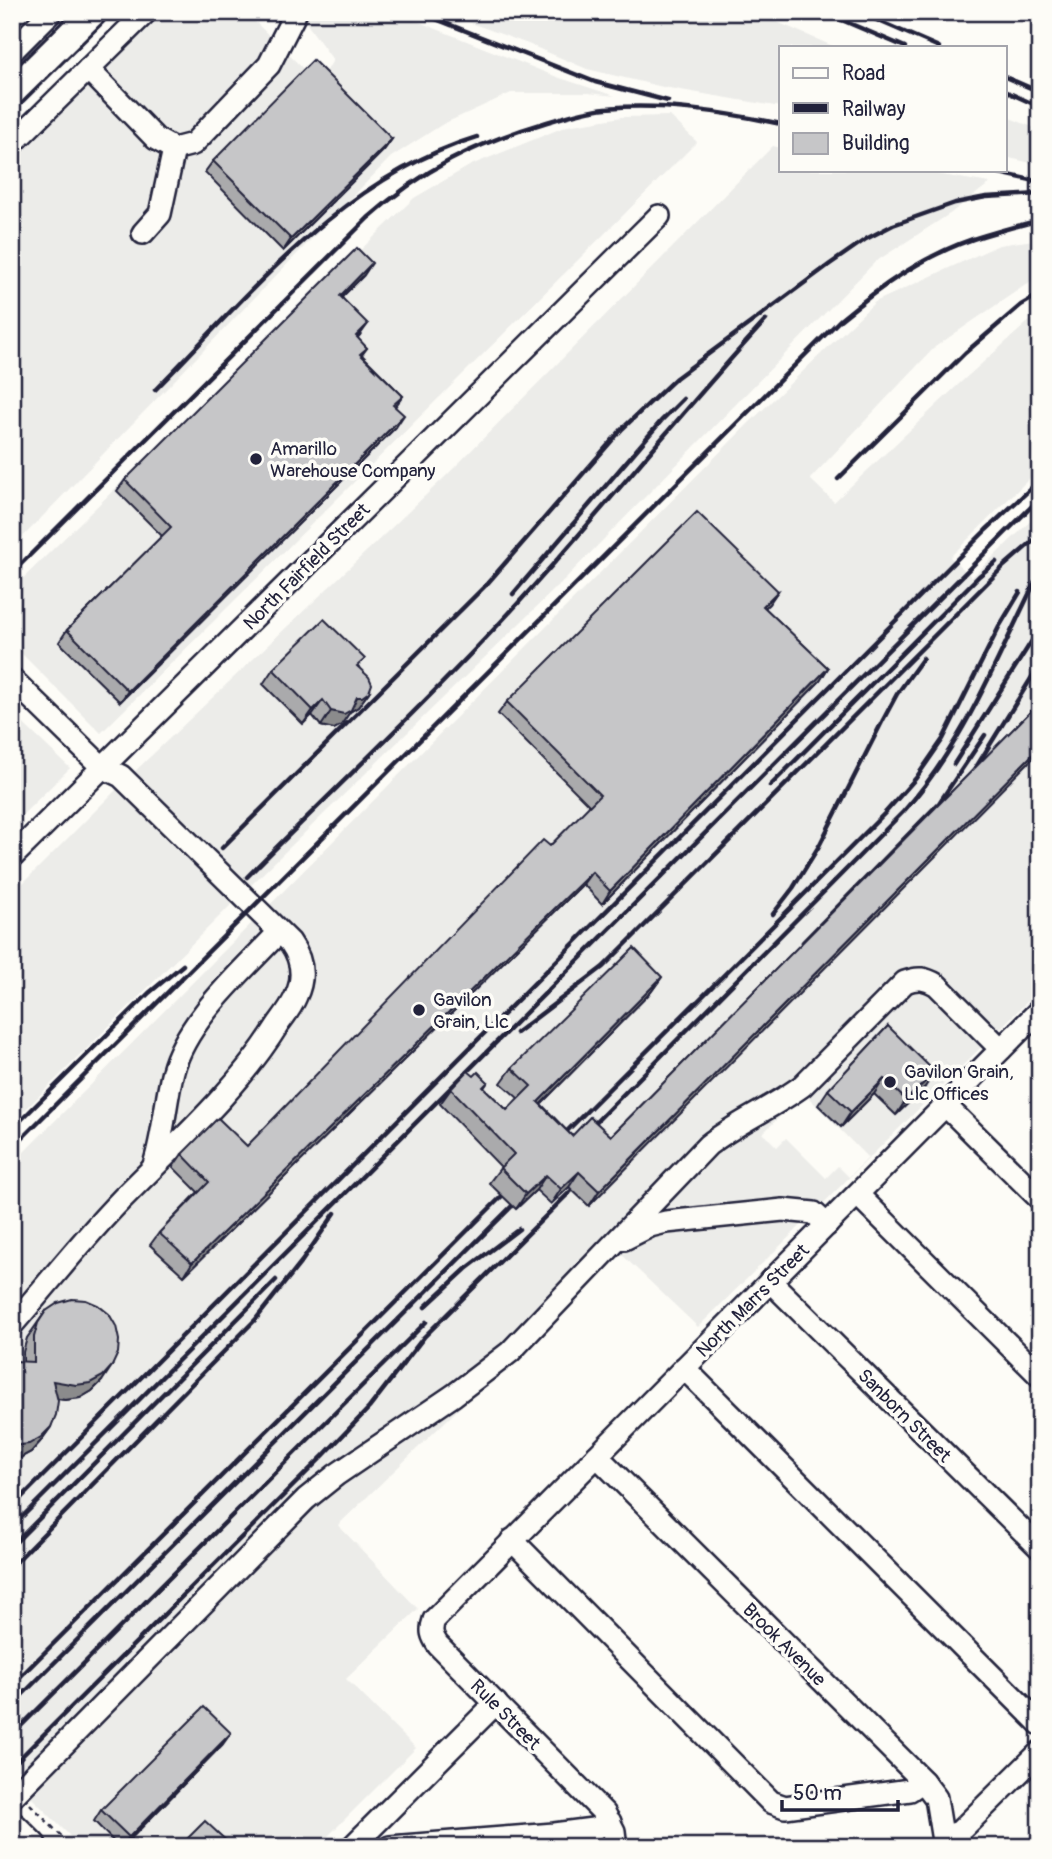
<svg xmlns="http://www.w3.org/2000/svg" width="1052" height="1859" viewBox="0 0 1052 1859" font-family="Pangolin,sans-serif">
<style>
.built{fill:#ecece9;fill-rule:evenodd}
.lines{fill:none;stroke-linecap:round;stroke-linejoin:round}
.minor-casing{stroke:#22223b;stroke-width:26}
.major-casing{stroke:#22223b;stroke-width:32}
.highway-casing{stroke:#22223b;stroke-width:37}
.path{stroke:#22223b;stroke-width:2.5;stroke-dasharray:5 5;stroke-linecap:butt}
.minor{stroke:#fdfcf7;stroke-width:21}
.major{stroke:#fdfcf7;stroke-width:26}
.highway{stroke:#fdfcf7;stroke-width:32}
.rail{stroke:#22223b;stroke-width:4.5}
.wall{fill:#aaaaac;stroke:#22223b;stroke-width:2}
.shaded-wall{fill:#8b8b8c;stroke:#22223b;stroke-width:2}
.building{fill:#c6c6c8;stroke:#22223b;stroke-width:2}
.poi-dot{fill:#22223b;stroke:#fdfcf7;stroke-width:2.5}
.labels{text-anchor:middle;stroke-width:7;stroke-linejoin:round;paint-order:stroke}
.poi-label{font-size:19px;fill:#22223b;stroke:#fdfcf7;text-anchor:start}
.street-label{font-size:19px;fill:#22223b;stroke:#fdfcf7}
</style>
<rect width="100%" height="100%" fill="#fdfcf7"/>
<filter id="ink" filterUnits="userSpaceOnUse"><feTurbulence type="fractalNoise" baseFrequency=".0143" numOctaves="2"/><feDisplacementMap in="SourceGraphic" scale="14" xChannelSelector="R" yChannelSelector="G"/><feConvolveMatrix kernelMatrix="1 2 1 2 8 2 1 2 1" color-interpolation-filters="sRGB"/></filter>
<g filter="url(#ink)">
<g class="built">
<path d="M163,12H245L319,84L333,60L307,24L305,12H394L557,77L615,96L588,93H511L443,124L391,157L12,548V163Z"/>
<path d="M441,12H754L835,47H781V107L663,87L587,69L528,44Z"/>
<path d="M670,116L697,142L101,733L12,644V589L414,198L471,165L567,126L622,117Z"/>
<path d="M1005,116L1040,130V165L1005,157Z"/>
<path d="M773,146L781,148V170H912L990,183L951,213L875,262L559,585L249,887L12,1123V894L132,774L446,476Z"/>
<path d="M1040,239V275L935,347L810,479L834,502L960,383L1027,323L1040,316V468L950,557L972,577L1040,512V989L698,1327L620,1253L338,1525L418,1609L346,1679L416,1748L317,1847H81L12,1778V1164L750,422L875,302L999,245ZM804,1093L868,1158L849,1177L838,1166L826,1178L786,1138L777,1147L763,1133Z"/>
<path d="M12,713L70,768L12,825Z"/>
</g>
<g class="lines">
<g class="minor-casing">
<g id="minor">
<path d="M12,51L51,12"/>
<path d="M88,69L156,139L174,149L193,144L269,65L296,12"/>
<path d="M12,144L146,12"/>
<path d="M143,233L160,214L174,149"/>
<path d="M12,679L102,767L121,776L290,942C302,959 305,977 296,996C292,1006 285,1015 279,1023C237,1091 176,1144 120,1201C82,1240 48,1284 12,1325"/>
<path d="M12,857L659,216"/>
<path d="M946,1106L1040,1199"/>
<path d="M154,1165C164,1134 165,1102 173,1071C187,1019 243,971 279,932"/>
<path d="M858,1195L1040,1376"/>
<path d="M624,1239L650,1226L666,1222L783,1210L814,1213L827,1225"/>
<path d="M770,1281L1040,1548"/>
<path d="M684,1368L1040,1724"/>
<path d="M597,1456L923,1781L936,1798L944,1847"/>
<path d="M512,1540L771,1802L785,1807L910,1790L923,1781"/>
<path d="M12,1797L306,1499L336,1475L454,1395L510,1352L708,1145C738,1122 772,1108 802,1086L905,982C918,977 925,978 937,985L1001,1049"/>
<path d="M943,1837L959,1832L1040,1752"/>
<path d="M352,1847L496,1703"/>
<path d="M390,1847L554,1834L593,1829L610,1822"/>
<path d="M616,1847L614,1831L605,1814L438,1645C432,1636 430,1631 434,1620L1040,1010"/>
</g>
</g>
<g class="major-casing">
<path id="major" d="M12,92L93,12"/>
</g>
<g class="highway-casing">
<path id="highway" d="M12,1829L30,1847"/>
</g>
<path class="path" d="M30,1804L72,1847"/>
<use href="#minor" class="minor"/>
<use href="#major" class="major"/>
<use href="#highway" class="highway"/>
<g class="rail">
<path d="M418,12L595,82L668,101"/>
<path d="M790,12L793,14"/>
<path d="M823,12L905,47"/>
<path d="M858,12L939,47"/>
<path d="M1005,77L1040,92"/>
<path d="M1005,91L1040,107"/>
<path d="M986,170L1040,182"/>
<path d="M155,390C251,293 342,178 477,137"/>
<path d="M838,479L965,353L1021,305L1040,294"/>
<path d="M12,573L368,218C423,169 474,144 544,123C564,117 585,110 606,108C664,103 724,112 781,124"/>
<path d="M513,594L662,420L683,399"/>
<path d="M954,764L1040,628"/>
<path d="M970,777L1040,664"/>
<path d="M770,786L979,576L996,562"/>
<path d="M222,848L486,585L622,429L676,378L830,264L866,239L893,225L955,203L986,197L1040,194"/>
<path d="M247,877C330,793 417,712 497,626C590,527 674,420 766,320"/>
<path d="M773,914L793,888L819,846L883,720L897,694L923,658"/>
<path d="M803,942L939,803L985,735"/>
<path d="M691,1008L884,814L916,778L943,739L999,627L1020,592"/>
<path d="M516,1033L603,967L1004,566L1040,535"/>
<path d="M12,1129L149,993L183,965"/>
<path d="M582,1136L903,812C966,742 998,655 1040,572"/>
<path d="M555,1143L695,1003"/>
<path d="M12,1148L840,320C880,287 923,256 973,239C995,232 1017,226 1040,220"/>
<path d="M425,1307L466,1269L519,1229"/>
<path d="M12,1507L986,530L1040,480"/>
<path d="M12,1527L1040,498"/>
<path d="M12,1546L276,1280"/>
<path d="M12,1566L256,1319L302,1261L335,1213"/>
<path d="M12,1685L515,1183"/>
<path d="M12,1705L527,1191"/>
<path d="M12,1735L426,1322"/>
<path d="M12,1766L323,1456L369,1408L424,1337L587,1175"/>
</g>
</g>
<g class="wall">
<path d="M392,139L384,150L283,251L205,172L213,161Z"/>
<path d="M364,275L342,297L360,335L357,338L367,348L362,355L403,396L395,407L396,427L120,702L59,642L67,630L162,536L117,491L125,480Z"/>
<path d="M778,591L765,608L828,668L820,681L602,904L583,884L184,1276L150,1245L159,1233L198,1192L173,1167L182,1154L247,1146L590,806L498,714L507,702Z"/>
<path d="M359,667L369,692L358,707L350,712L341,725L334,729L321,726L312,715L303,724L263,684L273,669Z"/>
<path d="M1040,702L589,1206L569,1187L551,1204L536,1190L516,1209L489,1183L501,1167L440,1104L451,1089L474,1076L488,1082L484,1088L507,1110L518,1098L501,1083L512,1068L662,977L651,992L541,1104L572,1136H611Z"/>
<path d="M888,1026L925,1087L896,1115L874,1094L841,1127L818,1105L828,1090Z"/>
<path d="M46,1311L102,1381L92,1391L80,1398L65,1400L57,1399L51,1427L40,1442L31,1452L18,1459L12,1460V1361L23,1362V1352L27,1338Z"/>
<path d="M223,1744L123,1847H119L94,1821L101,1810Z"/>
</g>
<g class="shaded-wall">
<path d="M392,139L384,150L283,251L291,239Z"/>
<path d="M372,263L364,275L332,307L340,296Z"/>
<path d="M368,324L360,335L348,348L356,336Z"/>
<path d="M404,415L396,427L120,702L128,691Z"/>
<path d="M778,591L769,604L754,618L763,606Z"/>
<path d="M828,668L820,681L602,904L610,891Z"/>
<path d="M369,692L358,707L350,712L341,725L334,729L321,726L331,711L357,697Z"/>
<path d="M323,700L312,715L303,724L313,710Z"/>
<path d="M1040,747V751L589,1206L599,1191Z"/>
<path d="M592,872L583,884L184,1276L192,1263Z"/>
<path d="M662,977L651,992L528,1117L538,1102Z"/>
<path d="M935,1072L925,1087L896,1115L906,1100Z"/>
<path d="M884,1079L874,1094L841,1127L851,1112Z"/>
<path d="M579,1172L569,1187L551,1204L561,1189Z"/>
<path d="M546,1175L536,1190L516,1209L526,1194Z"/>
<path d="M112,1366L102,1381L92,1391L80,1398L65,1400L42,1396L53,1381Z"/>
<path d="M51,1427L40,1442L31,1452L18,1459L12,1460V1446Z"/>
<path d="M231,1733L223,1744L122,1847L129,1837Z"/>
</g>
<g class="building">
<path d="M313,60L392,139L291,239L213,161Z"/>
<path d="M357,248L372,263L340,296L368,324L356,336L367,348L360,354L403,396L393,405L404,415L128,691L67,630L171,527L125,480Z"/>
<path d="M697,512L778,591L763,606L828,668L610,891L592,872L192,1263L159,1233L209,1182L182,1154L218,1118L247,1146L543,840L550,846L600,795L507,702Z"/>
<path d="M324,619L365,659L357,666L369,677L372,684L369,692L362,697H357L351,710L344,714L331,711L323,700L313,710L273,669Z"/>
<path d="M1040,702V747L599,1191L579,1172L561,1189L546,1175L526,1194L500,1168L514,1154L451,1089L468,1071L474,1076L478,1072L488,1082L483,1087L507,1110L531,1086L512,1068L634,948L662,977L538,1102L572,1136L590,1117L611,1136Z"/>
<path d="M888,1026L935,1072L906,1100L884,1079L851,1112L828,1090Z"/>
<path d="M72,1299L86,1300L98,1305L109,1314L116,1326L119,1340L118,1353L112,1366L103,1376L90,1383L76,1385L53,1381L58,1401L56,1415L51,1427L41,1437L29,1444L12,1446V1361L34,1362V1337L38,1323L46,1311L58,1303Z"/>
<path d="M204,1707L231,1733L129,1837L101,1810Z"/>
<path d="M205,1821L231,1845L229,1847H179Z"/>
</g>
</g>
<g class="poi-dot">
<circle cx="256" cy="459" r="7"/>
<circle cx="419" cy="1010" r="7"/>
<circle cx="890" cy="1082" r="7"/>
</g>
<g class="labels">
<g class="poi-label">
<text x="270" y="455">Amarillo<tspan x="270" dy="22">Warehouse Company</tspan></text>
<text x="433" y="1006">Gavilon<tspan x="433" dy="22">Grain, Llc</tspan></text>
<text x="904" y="1078">Gavilon Grain,<tspan x="904" dy="22">Llc Offices</tspan></text>
</g>
<g class="street-label">
<text transform="translate(306 566) rotate(-45)" y="7">North Fairfield Street</text>
<text transform="translate(752 1300) rotate(-45)" y="7">North Marrs Street</text>
<text transform="translate(905 1415) rotate(45)" y="7">Sanborn Street</text>
<text transform="translate(785 1644) rotate(45)" y="7">Brook Avenue</text>
<text transform="translate(506 1714) rotate(45)" y="7">Rule Street</text>
</g>
</g>
<rect width="1052" height="1859" fill="none" stroke="#fdfcf7" stroke-width="42"/>
<rect x="21" y="21" width="1010" height="1817" fill="none" stroke="#22223b" stroke-width="2.5" filter="url(#ink)"/>
<rect x="779" y="46" width="228" height="126" fill="#fdfcf7" stroke="#a5a5ac" stroke-width="2"/>
<rect x="793" y="68" width="35" height="10" fill="#fdfcf7" stroke="#a5a5ac" stroke-width="2"/>
<text x="842" y="80" font-size="21" fill="#22223b">Road</text>
<rect x="793" y="103" width="35" height="10" fill="#22223b" stroke="#a5a5ac" stroke-width="2"/>
<text x="842" y="116" font-size="21" fill="#22223b">Railway</text>
<rect x="793" y="133" width="35" height="21" fill="#c6c6c8" stroke="#a5a5ac" stroke-width="2"/>
<text x="842" y="150" font-size="21" fill="#22223b">Building</text>
<path d="M782 1800v10h116v-10" fill="none" stroke="#22223b" stroke-width="3.5"/>
<text x="793" y="1800" font-size="21" fill="#22223b" stroke="#fdfcf7" stroke-width="5" paint-order="stroke">50 m</text>
</svg>
